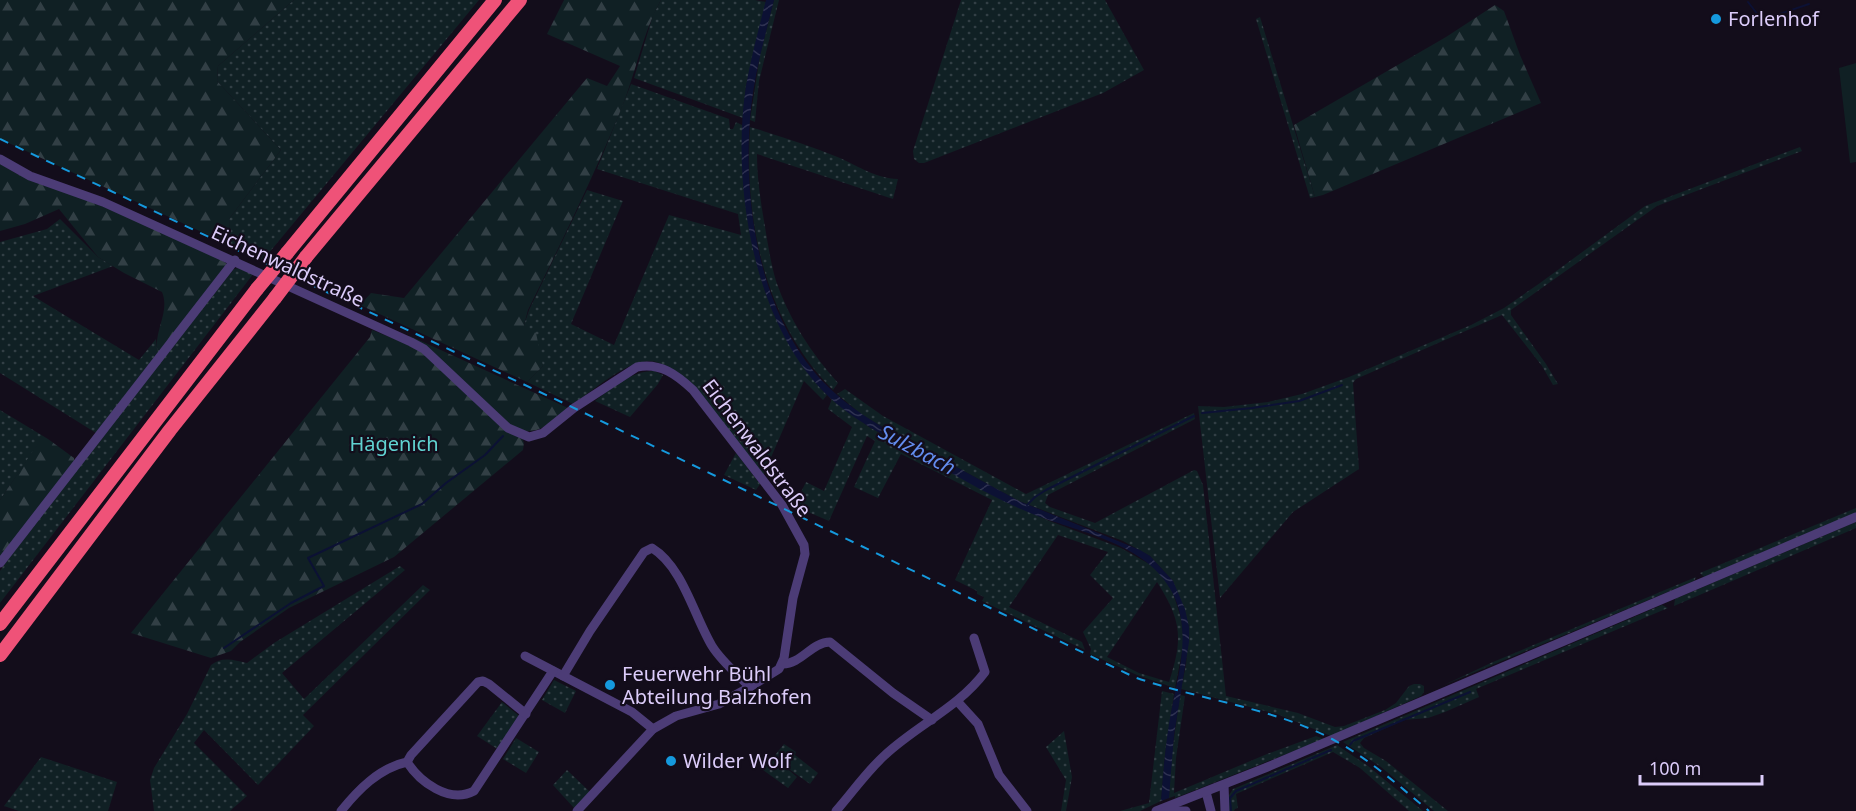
<svg xmlns="http://www.w3.org/2000/svg" width="1856" height="811" viewBox="0 0 1856 811" font-family="'Noto Sans',sans-serif">
<style>
.grass{fill:url(#grass-dots);fill-rule:evenodd}
.forest{fill:url(#forest-firs)}
.park{fill:#102024}
.water{fill:url(#water-waves)}
.lines{fill:none;stroke-linecap:round;stroke-linejoin:round}
.stream{stroke:#0c1134;stroke-width:2}
.minor{stroke:#4c3c76;stroke-width:9}
.highway{stroke:#ef5278;stroke-width:14}
.rail{stroke:#1599dd;stroke-width:2;stroke-dasharray:9 8;stroke-linecap:butt}
.highway-bridge{stroke:#ef5278;stroke-width:14}
.poi-dot{fill:#1599dd;stroke:#130d1b;stroke-width:2}
.labels{text-anchor:middle;stroke-width:4.5;stroke-linejoin:round;paint-order:stroke}
.poi-label{font-size:20px;fill:#dcccfa;stroke:#130d1b;text-anchor:start}
.street-label{font-size:20px;fill:#dcccfa;stroke:#130d1b}
.park-label{font-size:20px;fill:#60d2d1;stroke:#130d1b}
.water-label{font-size:21px;font-style:italic;fill:#638df0;stroke:#130d1b}
</style>
<defs>
<pattern id="grass-dots" width="8" height="8" patternUnits="userSpaceOnUse" patternTransform="scale(1.5)"><rect width="8" height="8" fill="#102024"/><path d="M2 2h.1M6 6h.1" fill="none" stroke="#323f45" stroke-width="1.8" stroke-linecap="round"/></pattern>
<pattern id="forest-firs" width="22" height="20" patternUnits="userSpaceOnUse" patternTransform="scale(1.5)"><rect width="22" height="20" fill="#102024"/><path d="M5 1l3.5 6h-7zM16 11l3.5 6h-7z" fill="#323f45"/></pattern>
<pattern id="water-waves" width="16" height="10" patternUnits="userSpaceOnUse" patternTransform="scale(1.5)"><rect width="16" height="10" fill="#0c1134"/><path d="M0 5q4-4 8 0t8 0" fill="none" stroke="#2f3252"/></pattern>
</defs>
<rect width="100%" height="100%" fill="#130d1b"/>
<g class="grass">
<path d="M294,0H479L263,260L230,245L229,219L281,150L217,81L218,66Z"/>
<path d="M661,0H755L766,2L746,86L743,118L634,78L653,15Z"/>
<path d="M774,0H779L759,81L755,122L750,120L760,55Z"/>
<path d="M961,0H1105L1144,70L1103,93L924,163H919L914,159L913,151Z"/>
<path d="M1260,17L1315,197L1310,198L1256,19Z"/>
<path d="M631,84L729,119L730,129H733L736,122L742,125C742,223 757,320 827,395L823,400L804,381L763,476L668,367C662,364 656,361 649,361C623,363 594,390 573,404L527,382L543,366L524,325L529,310L587,190L623,201L571,324L614,345L669,215L741,235L738,214L597,169Z"/>
<path d="M750,127C780,136 811,146 840,158C860,167 875,178 898,179L893,199L757,154C757,179 761,203 765,227C768,245 771,264 776,281C789,319 811,353 838,383L833,390C765,322 744,221 750,127Z"/>
<path d="M1800,147L1802,151L1657,206L1511,310V315L1546,364L1558,384L1553,385L1542,366L1502,315L1356,379L1353,383L1359,469L1293,512L1220,598L1198,406L1224,407L1268,402L1302,394L1349,377L1471,325L1504,308L1540,283L1645,206Z"/>
<path d="M60,219L98,257L113,266L33,296L139,360L156,339L157,349L160,351L96,433L0,373V242L47,229Z"/>
<path d="M238,268L254,273L0,603V571L36,519L234,269Z"/>
<path d="M654,371L663,375L658,384L630,417L595,401C613,387 631,371 654,371Z"/>
<path d="M845,389L883,416L1026,494L1194,413L1195,419L1048,495L1045,503L1050,507L1095,523L1194,470L1197,471L1203,485L1226,696L1298,713L1335,727L1344,726L1385,710L1396,703L1409,686L1414,684H1420L1424,686V692L1421,696L1331,736L1277,714L1181,689L1186,665L1189,627L1173,581L1150,556L1123,541L1019,501L879,425L861,414L837,394Z"/>
<path d="M832,399L869,427L1047,520L1121,548L1151,565L1164,578L1173,593L1181,618L1184,642L1175,688L1137,675L1090,654L1091,649L1083,632L1113,598L1090,575L1108,552L1058,535L1009,607L1082,642L1085,650L982,601L984,597L977,594V591L955,580L992,500L901,454L878,498L854,487L875,441L867,436L829,521L794,506L806,482L824,491L852,427L828,409ZM1157,582C1182,621 1183,639 1169,682L1139,673L1107,657Z"/>
<path d="M0,410L48,439L41,440L0,500Z"/>
<path d="M736,453L760,484L756,490L724,475Z"/>
<path d="M1856,508V513L1704,577L1700,573Z"/>
<path d="M1856,522V528L1674,606L1675,599Z"/>
<path d="M400,566L405,570L282,673L304,699L423,585L430,590L303,715L314,726L258,785L204,730L194,743L247,796L230,811H154L150,780L154,768L187,714L211,665C222,656 234,660 247,663L274,643Z"/>
<path d="M1696,577L1694,581L1444,685L1493,662Z"/>
<path d="M1662,605L1668,608L1476,689L1479,697L1445,712L1428,718L1404,720L1364,738L1360,743L1364,748L1386,761L1448,811H1434L1381,767L1343,742Z"/>
<path d="M554,680L576,691L565,713L542,700Z"/>
<path d="M1162,691L1174,694L1165,755L1161,801L1140,811H1120L1149,803Z"/>
<path d="M1180,695L1185,696L1176,758L1174,793L1267,754L1316,736L1324,739L1175,798V796L1169,798L1171,760Z"/>
<path d="M502,702L518,715L519,720L499,750L477,736Z"/>
<path d="M1064,731L1072,777L1066,811H1061L1066,780L1046,747Z"/>
<path d="M516,738L539,752L526,773L503,759Z"/>
<path d="M784,744L796,752L795,755L818,773L810,784L783,765L797,777L788,788L763,770Z"/>
<path d="M1337,745L1368,766L1423,811H1409L1360,768L1333,752L1236,794L1238,808L1235,809L1234,811H1228L1227,798L1233,789Z"/>
<path d="M41,757L117,782L108,811H19L4,806Z"/>
<path d="M567,770L590,792L574,808L553,785Z"/>
</g>
<g class="forest">
<path d="M0,0H294L218,66L217,81L281,150L229,219L230,245L0,139Z"/>
<path d="M564,0H661C643,32 636,72 622,107C594,176 561,243 528,310L524,325L536,333L543,366L527,382L360,305L371,293L404,298L587,78L607,86L620,66L547,34Z"/>
<path d="M1495,5L1504,11L1520,55L1541,103L1323,195L1315,197L1294,125L1446,37Z"/>
<path d="M0,164L19,175L84,199L205,248L234,269L166,355L157,349C155,329 170,311 162,292L124,273L98,257L59,209L25,224L0,231Z"/>
<path d="M372,330L422,350L522,438L524,443L523,450L394,557L289,608L240,642L231,651L211,658L131,633L370,337Z"/>
<path d="M406,336H410L568,408C547,424 541,436 514,429Z"/>
<path d="M41,439H48L74,458V461L0,559V500Z"/>
</g>
<path class="park" d="M1856,63V162L1850,163L1839,68Z"/>
<path class="water" d="M766,0H774C765,36 755,71 751,108C742,195 757,304 815,373C833,394 856,411 879,425L1019,501L1140,550L1150,556L1173,581L1185,609L1189,627V642L1174,735L1169,798L1161,801C1163,775 1165,750 1169,724C1176,680 1194,634 1172,592C1147,544 1082,533 1035,515C995,499 958,477 920,455C887,437 852,420 825,393C753,321 731,183 746,86C751,57 759,28 766,0Z"/>
<g class="lines">
<g class="stream">
<path d="M1748,2L1762,20L1809,4"/>
<path d="M1202,413L1252,408L1299,401L1342,385"/>
<path d="M1027,505L1035,497L1046,490L1194,416"/>
<path d="M224,648L291,603L324,586L308,558L422,504L446,483L485,455L503,436"/>
<path d="M1350,745L1353,741L1470,692"/>
<path d="M1231,811L1230,798L1236,791L1331,750"/>
</g>
<g class="minor">
<path d="M0,159L30,176L103,202L411,342L424,349L508,428L529,437L543,433L574,408L637,367C660,362 677,375 693,390L782,505L804,545L805,554L793,598L784,658L779,669L750,687L719,704L676,716L653,729L577,811"/>
<path d="M0,563L235,260"/>
<path d="M525,656L632,712L653,729"/>
<path d="M783,664C801,664 812,642 830,642L893,693L932,720"/>
<path d="M563,676L590,631L644,552L652,548C683,567 694,616 712,646C722,662 737,674 750,687"/>
<path d="M957,701L978,724L999,775L1027,811"/>
<path d="M407,762C420,782 449,804 474,791L553,671"/>
<path d="M1224,785L1225,811"/>
<path d="M1206,792L1211,811"/>
<path d="M341,811C358,790 379,768 407,762L411,755L478,682L483,681L489,684L526,714"/>
<path d="M836,811C852,793 867,771 885,755C917,725 958,708 985,672L974,638"/>
<path d="M1156,811L1265,768L1856,517"/>
<path d="M1165,811H1186"/>
</g>
<g class="highway">
<path d="M287,253L495,0"/>
<path d="M306,257L520,0"/>
<path d="M0,624L257,289"/>
<path d="M0,655L170,430L275,298"/>
</g>
<path class="rail" d="M0,139L574,408L1134,677C1199,700 1271,707 1332,739C1368,758 1398,785 1429,811"/>
<g class="highway-bridge">
<path d="M257,289L287,253"/>
<path d="M275,298L306,257"/>
</g>
</g>
<g class="poi-dot">
<circle cx="1716" cy="19" r="6"/>
<circle cx="610" cy="685" r="6"/>
<circle cx="671" cy="761" r="6"/>
</g>
<g class="labels">
<g class="poi-label">
<text x="1728" y="26">Forlenhof</text>
<text x="622" y="681">Feuerwehr Bühl<tspan x="622" dy="23">Abteilung Balzhofen</tspan></text>
<text x="683" y="768">Wilder Wolf</text>
</g>
<g class="street-label">
<text transform="translate(288 266) rotate(25)" y="7">Eichenwaldstraße</text>
<text transform="translate(757 448) rotate(53)" y="7">Eichenwaldstraße</text>
</g>
<g class="park-label">
<text x="394" y="451">Hägenich</text>
</g>
<g class="water-label">
<text transform="translate(917 450) rotate(28)" y="7">Sulzbach</text>
</g>
</g>
<path d="M1640 775v9h122v-9" fill="none" stroke="#dcccfa" stroke-width="3"/>
<text x="1649" y="775" font-size="18" fill="#dcccfa" stroke="#130d1b" stroke-width="4.5" paint-order="stroke">100 m</text>
</svg>
